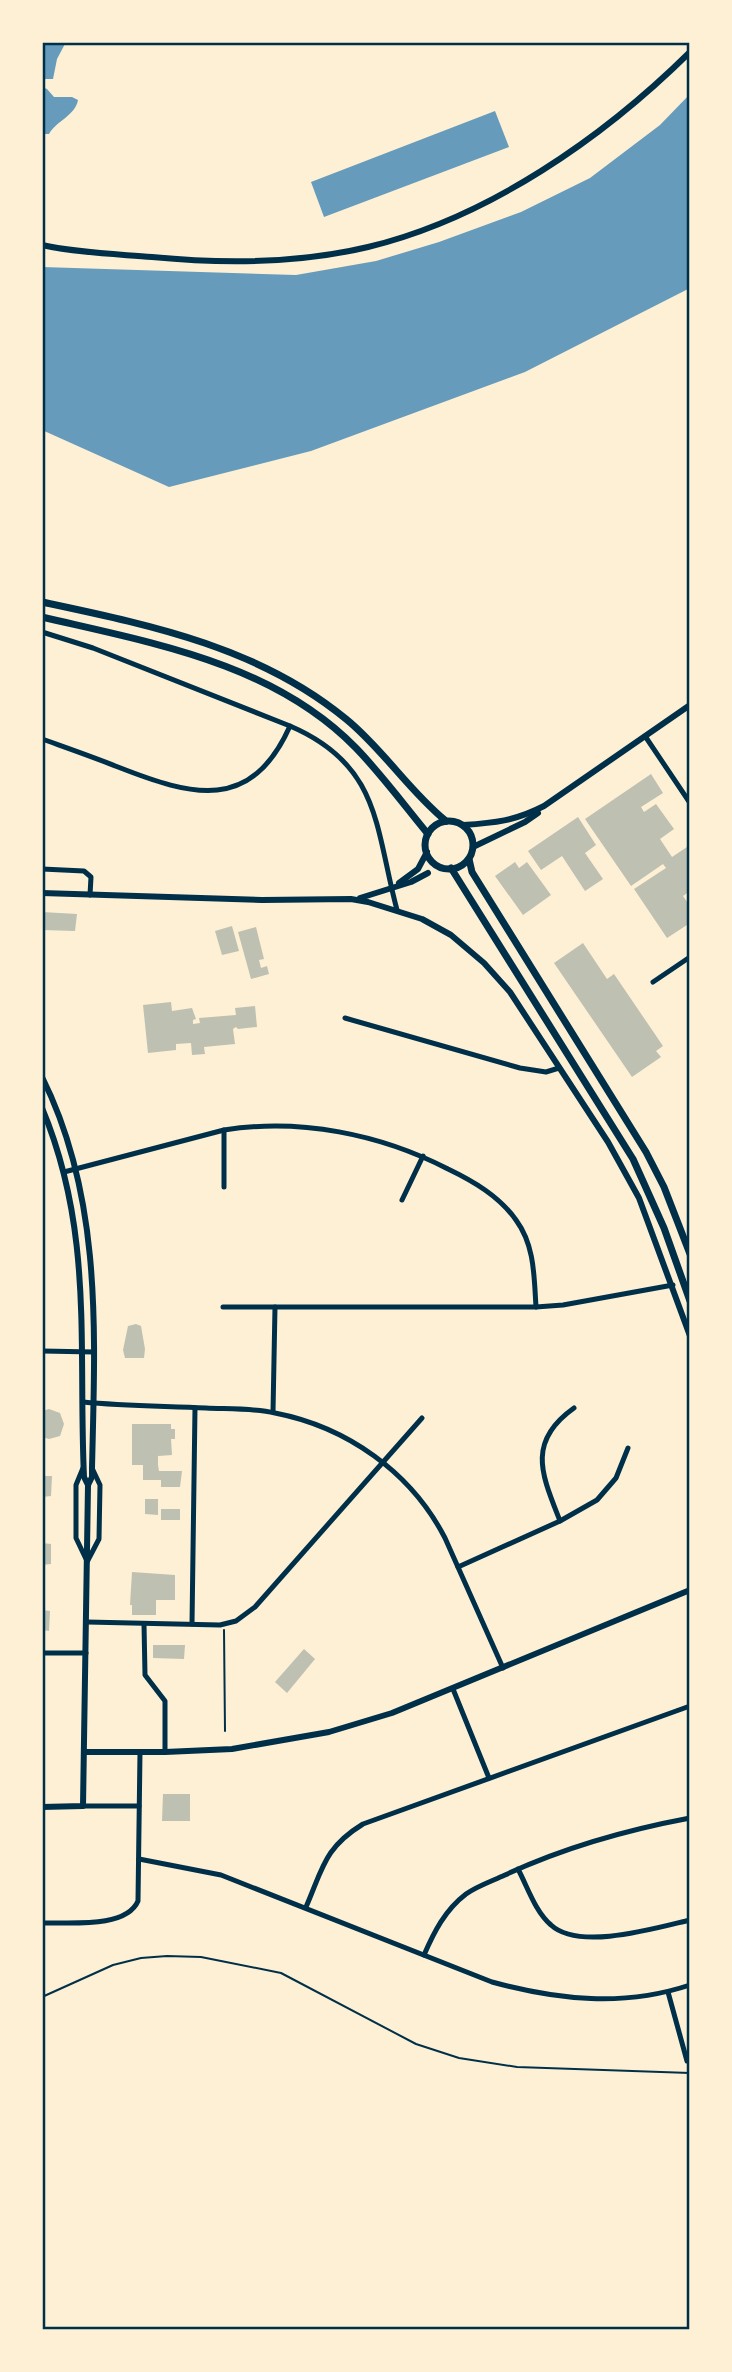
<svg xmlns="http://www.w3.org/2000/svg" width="732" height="2372" viewBox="0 0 732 2372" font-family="'Playfair Display',serif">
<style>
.water{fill:#669bbc}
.building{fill:#bec0b2}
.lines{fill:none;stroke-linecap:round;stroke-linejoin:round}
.path{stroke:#003049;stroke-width:2}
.minor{stroke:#003049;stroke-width:5}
.tertiary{stroke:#003049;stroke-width:6}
.secondary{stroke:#003049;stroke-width:7}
.neatline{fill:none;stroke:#003049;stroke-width:2.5}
</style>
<rect width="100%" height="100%" fill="#fdf0d5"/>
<g class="water">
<path d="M42,42L49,44L66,42L57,59L53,79H42Z"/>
<path d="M42,87L47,89L54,97H72L78,100C75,116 56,121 49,134H42V124L45,119L42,114Z"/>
<path d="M690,94V288L525,372L311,451L169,487L42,430V267L296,275L376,261L439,242L521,212L590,178L660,125Z"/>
<path d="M495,111L509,147L324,217L311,182Z"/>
</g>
<g class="building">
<path d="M651,774L663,793L641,807L644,812L656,804L674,829L660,839L672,857L690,845V891L683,896L690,906V923L667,938L634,889L666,868L663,864L631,886L585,819Z"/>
<path d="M578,817L596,845L585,853L603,879L585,891L562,856L541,870L528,851Z"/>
<path d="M515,862L519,868L527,862L551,895L523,915L495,876Z"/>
<path d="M42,912L77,914L75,931L42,930Z"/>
<path d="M232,926L239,951L222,955L215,931Z"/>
<path d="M256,927L264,959L259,960L261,968L267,966L269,974L251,979L238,932Z"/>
<path d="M583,943L607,979L614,974L663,1046L656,1051L661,1057L632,1077L554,963Z"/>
<path d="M171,1002L172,1011L192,1008L196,1019L193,1020V1024L200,1023L199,1018L236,1015L235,1008L255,1006L257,1027L238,1029L236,1027L233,1029L235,1044L204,1047L205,1054L192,1055L191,1043L176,1044V1050L148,1053L143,1005Z"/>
<path d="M136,1324L141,1326L145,1349L144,1358H125L123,1350L128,1326Z"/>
<path d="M49,1409L60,1413L64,1424L60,1436L49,1439L42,1437V1411Z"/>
<path d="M132,1424H171V1429H175V1439H171L172,1455L158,1456V1465L159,1471H182L180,1487H161V1480H143V1465H132Z"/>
<path d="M42,1476H52L51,1496L42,1497Z"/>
<path d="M145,1499H158V1515L145,1514Z"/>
<rect x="161" y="1509" width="19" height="11"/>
<path d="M42,1543L51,1544V1564L42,1565Z"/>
<path d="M132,1572L175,1575V1600H156V1615H132V1605H130Z"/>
<path d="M42,1610L50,1611L49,1631L42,1630Z"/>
<path d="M153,1645H185L184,1659L153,1658Z"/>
<path d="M304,1649L315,1659L287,1693L275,1682Z"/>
<path d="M163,1794H190V1821H162Z"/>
</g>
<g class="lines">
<g class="path">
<path d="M224,1630L225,1731"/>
<path d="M42,1997L113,1965L141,1958L167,1956L201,1957L281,1973L416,2044L459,2058L517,2067L690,2073"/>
</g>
<g class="minor">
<path d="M42,632L93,648L290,726C381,765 375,828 397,910"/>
<path d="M645,736L690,803"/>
<path d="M42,739C67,748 93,757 118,767C192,796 251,813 290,726"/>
<path d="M42,869L84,871L91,877L90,895"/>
<path d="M653,982L690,957"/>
<path d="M345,1018L520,1068L546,1072L559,1068"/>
<path d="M224,1130V1187"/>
<path d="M64,1172L224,1130C300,1118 380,1134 448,1169C473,1181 499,1196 516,1220C535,1246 534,1277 536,1307"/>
<path d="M402,1200L423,1156"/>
<path d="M223,1307H536L563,1305L673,1285"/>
<path d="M42,1351L94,1352"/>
<path d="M83,1402C124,1406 165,1406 206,1408C229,1409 253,1408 275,1413C347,1427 411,1472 445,1538L503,1668"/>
<path d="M273,1412L275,1307"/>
<path d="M83,1468L76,1485V1538L86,1559"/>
<path d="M560,1521C542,1475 526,1442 574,1408"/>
<path d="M87,1562L99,1539L100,1485L92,1468"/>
<path d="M458,1567L560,1521L597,1500L616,1478L628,1448"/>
<path d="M87,1622L220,1625L236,1621L255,1607L422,1418"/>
<path d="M144,1624L145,1675L165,1701V1752"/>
<path d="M192,1624L195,1408"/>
<path d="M42,1653H86"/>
<path d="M453,1689L489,1778"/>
<path d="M83,1806H139"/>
<path d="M139,1859L221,1875L492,1982C558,2000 624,2007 690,1985"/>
<path d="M518,1869C528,1888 535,1911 551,1925C579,1951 656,1928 690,1920"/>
<path d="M306,1907C323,1868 324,1848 363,1824L690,1706"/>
<path d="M42,1923C68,1922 126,1929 138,1901L140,1752"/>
<path d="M424,1955C434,1932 445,1910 466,1894C477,1886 492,1881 505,1875C565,1847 626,1830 690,1818"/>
<path d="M668,1992L687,2061"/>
</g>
<g class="tertiary">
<path d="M42,245C78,253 116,254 152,257C224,264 297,264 368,247C488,218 603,138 690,52"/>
<path d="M463,825C494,823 515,821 544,806L690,705"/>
<path d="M473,847L525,822L538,813"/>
<path d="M399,883L418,869L427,852"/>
<path d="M42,893L262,900L351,899L368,902L422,919L451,935L484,963L510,992L608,1142L639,1198L690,1336"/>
<path d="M360,898L411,882L428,873"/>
<path d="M42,1077C103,1199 95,1335 92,1468V1477L88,1485L83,1806L42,1807"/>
<path d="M42,1108C94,1232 78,1347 84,1477L88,1485"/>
<path d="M84,1752H165L232,1749L329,1732L392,1713L690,1590"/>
</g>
<g class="secondary">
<path d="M42,602C150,625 259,647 346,719C383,749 409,791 446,821"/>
<path d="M42,617C153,643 273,663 356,748C382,775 404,805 428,834"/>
<circle cx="449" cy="845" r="24"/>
<path d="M469,859L472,872L646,1152L664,1187L690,1254"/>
<path d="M451,868L633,1159L664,1228L690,1301"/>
</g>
</g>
<rect width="732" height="2372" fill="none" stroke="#fdf0d5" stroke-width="88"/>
<rect x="44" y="44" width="644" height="2284" class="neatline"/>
</svg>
